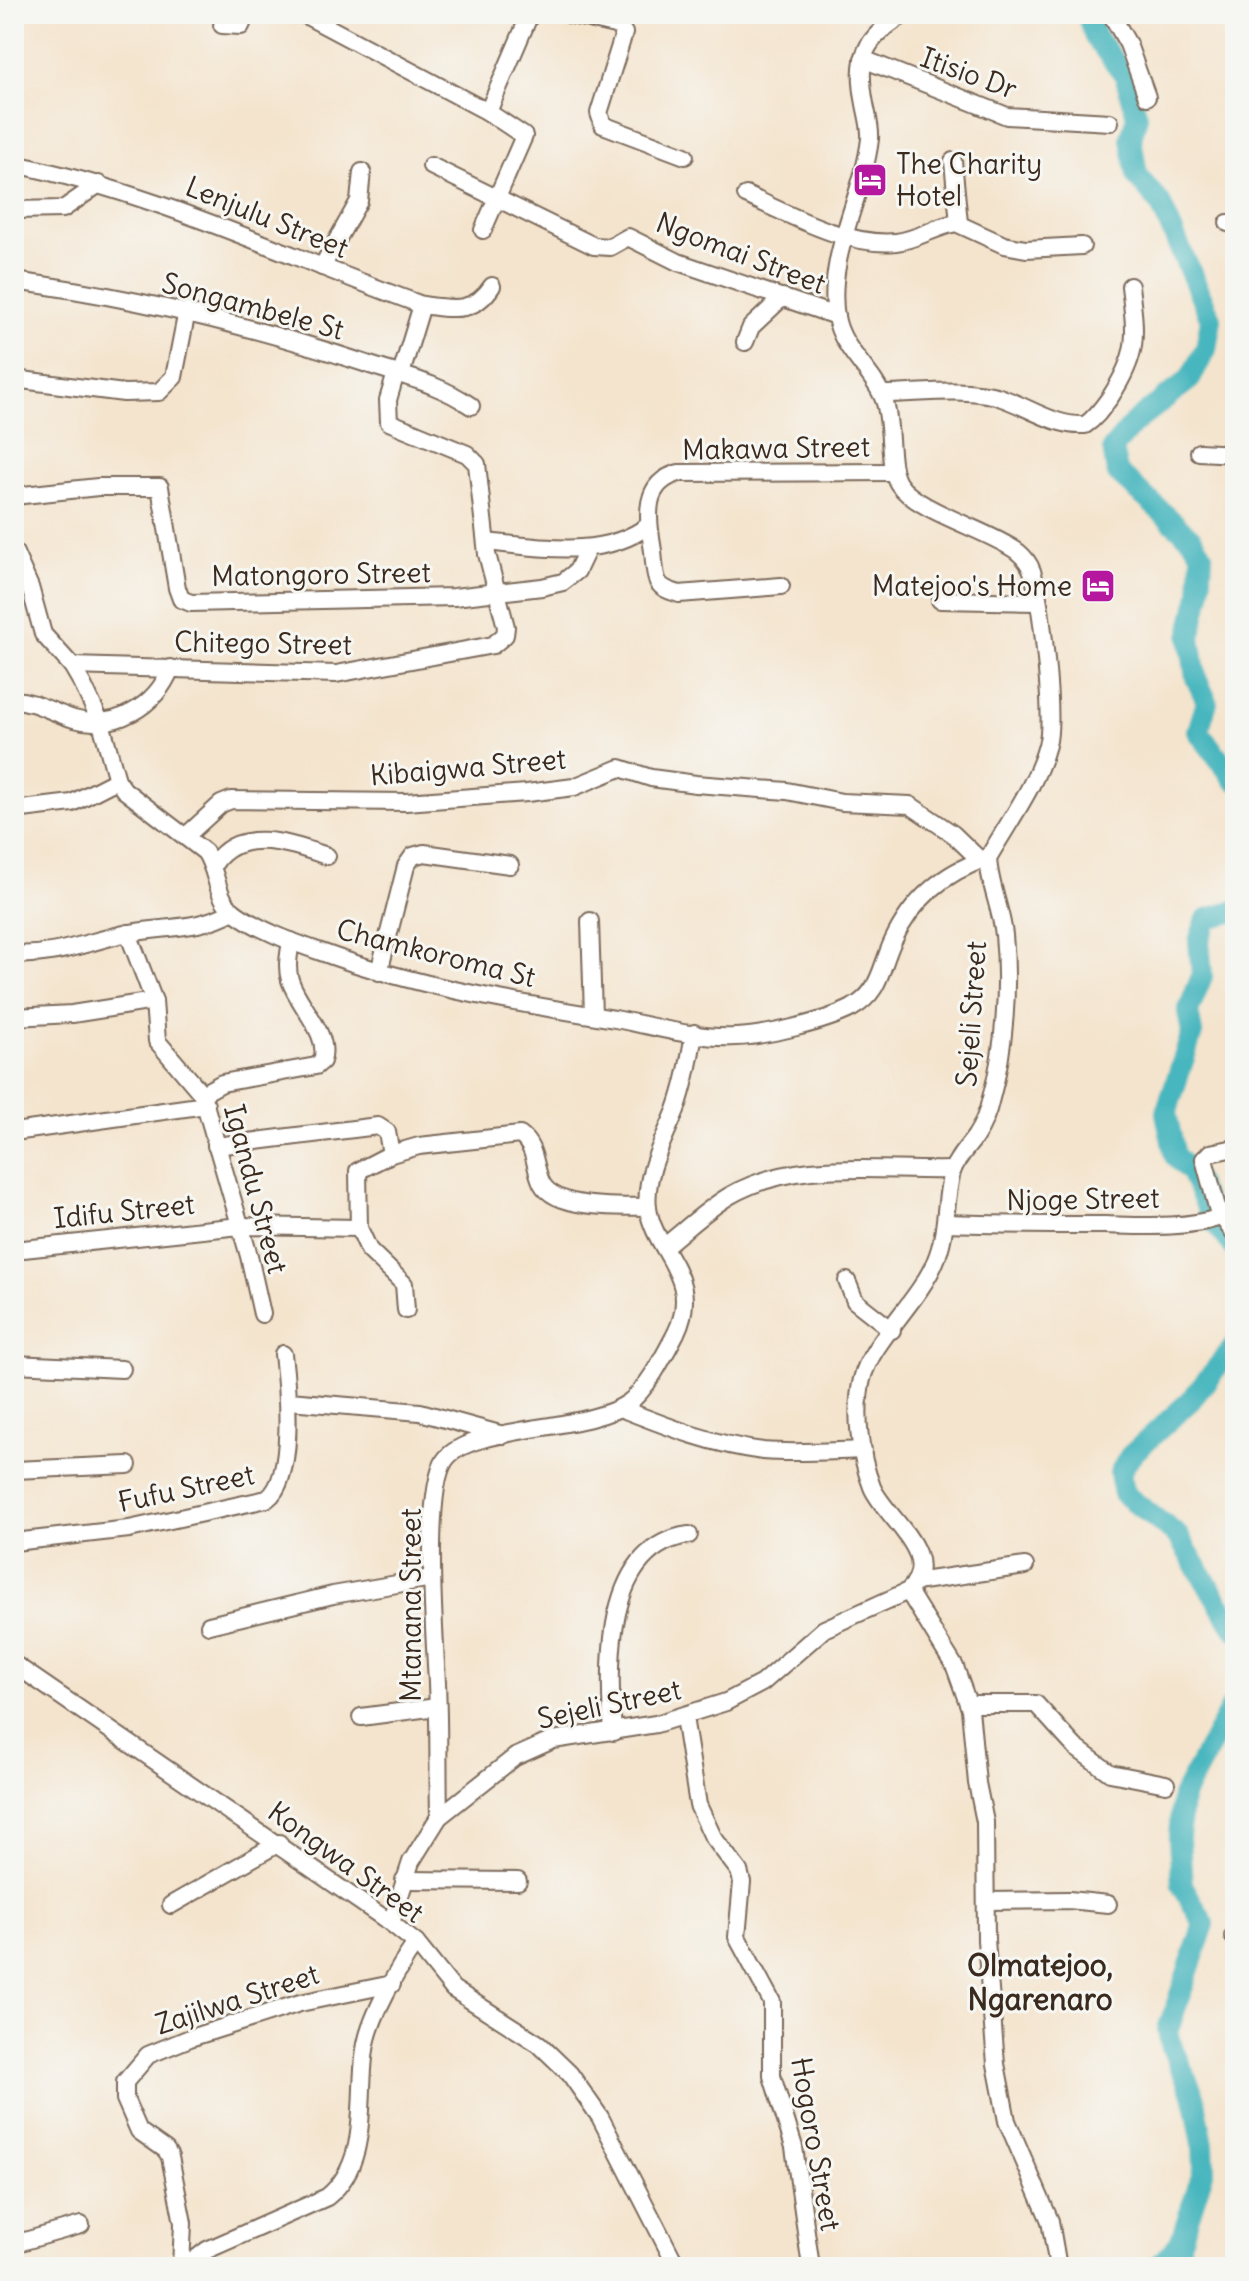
<svg xmlns="http://www.w3.org/2000/svg" width="1249" height="2281" viewBox="0 0 1249 2281" font-family="Delius,sans-serif">
<style>
.lines{fill:none;stroke-linecap:round;stroke-linejoin:round}
.river{stroke:#46b6be;stroke-width:22}
.minor-casing{stroke:#7c6b5b;stroke-width:20}
.minor{stroke:#fff;stroke-width:16}
.labels{text-anchor:middle;stroke-width:6;stroke-linejoin:round;paint-order:stroke}
.street-label{font-size:28px;fill:#3b2a1e;stroke:#f6f6f2}
.poi-label{font-size:28px;fill:#3b2a1e;stroke:#f6f6f2;text-anchor:start}
.neighbourhood-label{font-size:30px;font-weight:bold;fill:#3b2a1e;stroke:#f6f6f2}
</style>
<rect width="100%" height="100%" fill="#f6f6f2"/>
<filter id="ink" filterUnits="userSpaceOnUse"><feTurbulence type="fractalNoise" baseFrequency=".0125" numOctaves="2"/><feDisplacementMap in="SourceGraphic" scale="16" xChannelSelector="R" yChannelSelector="G"/><feConvolveMatrix kernelMatrix="1 2 1 2 8 2 1 2 1" color-interpolation-filters="sRGB"/></filter>
<filter id="wash" filterUnits="userSpaceOnUse"><feTurbulence type="fractalNoise" baseFrequency=".006" numOctaves="4" result="noise"/><feDisplacementMap in="SourceGraphic" scale="32" xChannelSelector="R" yChannelSelector="G"/><feGaussianBlur stdDeviation="1.8" result="paint"/><feColorMatrix in="noise" values="0 0 0 0 0 0 0 0 0 0 0 0 0 0 0 0 0 1.4 0 .05"/><feComposite in="paint" operator="in"/></filter>
<g filter="url(#wash)">
<rect width="100%" height="100%" fill="#f4e4cd"/>
<g class="lines">
<g class="river">
<path d="M1087,14L1095,37L1125,75L1137,116L1131,138L1137,176L1160,203L1211,319L1206,349L1190,379L1134,423L1113,448L1117,472L1192,539L1202,554L1200,594L1190,637L1196,678L1207,702L1198,731L1235,780"/>
<path d="M1235,911L1207,919L1199,941L1202,976L1188,1012L1192,1033L1166,1113L1175,1156L1191,1172L1213,1220L1235,1248"/>
<path d="M1235,1345L1191,1400L1130,1456L1120,1473L1124,1494L1178,1536L1235,1629"/>
<path d="M1158,2267L1180,2243L1204,2169L1203,2144L1194,2096L1172,2048L1168,2030L1204,1924L1182,1885L1179,1839L1182,1797L1235,1701"/>
</g>
</g>
</g>
<g filter="url(#ink)">
<g class="lines">
<g class="minor-casing">
<g id="minor">
<path d="M303,14L488,112L524,136L483,230"/>
<path d="M568,14L619,26L624,33L599,113L603,125L685,156"/>
<path d="M1111,14L1128,44L1147,97"/>
<path d="M222,25L241,26L246,14"/>
<path d="M863,59L1007,116L1110,122"/>
<path d="M488,112L530,14"/>
<path d="M953,161L959,223"/>
<path d="M14,164C157,193 286,256 422,305C452,309 474,314 492,286"/>
<path d="M431,166L594,246L610,247L628,237L678,262L836,316"/>
<path d="M746,195C789,214 847,247 896,242C917,240 936,226 956,223L1004,245L1026,249L1082,246"/>
<path d="M14,210L63,209L99,184"/>
<path d="M1228,223L1235,224"/>
<path d="M322,267L359,201L362,172"/>
<path d="M14,281C134,297 249,325 364,363C402,376 438,383 471,406"/>
<path d="M745,342L751,327L783,297"/>
<path d="M401,374L422,305"/>
<path d="M14,379L124,393L159,392L174,377L187,311"/>
<path d="M882,394C918,394 960,387 996,396C1026,405 1054,427 1085,425C1096,418 1103,407 1111,396C1139,353 1136,336 1130,286"/>
<path d="M1199,452L1235,454"/>
<path d="M14,496L98,487H160L177,588L181,599L191,603L454,597L542,587L563,582L577,571L588,548"/>
<path d="M486,542C539,547 603,560 649,525"/>
<path d="M14,551L30,587L43,634L72,666L83,685L101,723L117,780L124,790L205,852C217,869 216,898 233,911C258,930 292,942 321,952C416,987 516,1003 615,1019C654,1026 695,1039 735,1037C766,1036 825,1022 852,1008C880,992 880,970 892,943C911,901 944,872 988,858"/>
<path d="M781,586L679,594C671,591 663,590 658,582C654,573 654,560 653,551C648,519 641,483 679,473L893,472"/>
<path d="M940,600L1037,602"/>
<path d="M72,666L336,674L493,645L505,635L506,627L487,554L477,464L467,454L389,422L388,400L396,373"/>
<path d="M14,700C36,701 53,713 74,719C115,731 156,706 171,668"/>
<path d="M14,810L72,803L117,780"/>
<path d="M186,836L221,804L231,800L406,802L527,793L574,787L620,768L651,778L696,784L787,791L842,802L910,805L953,834L980,860"/>
<path d="M214,864C239,825 291,844 327,856"/>
<path d="M590,921L593,1015"/>
<path d="M128,933L154,1001L157,1041L202,1094"/>
<path d="M14,954C53,957 87,942 124,934C162,926 198,931 233,911"/>
<path d="M379,972L406,866L413,856L424,853L510,865"/>
<path d="M14,1017L72,1014L154,1001"/>
<path d="M14,1132L206,1105"/>
<path d="M216,1146L378,1126L387,1132L391,1154"/>
<path d="M1235,1148L1210,1153L1204,1159L1218,1211L1235,1235"/>
<path d="M945,1223C999,1225 1052,1225 1105,1225C1143,1226 1185,1229 1221,1217"/>
<path d="M666,1245C686,1229 706,1210 729,1196C796,1157 878,1172 952,1170"/>
<path d="M14,1250L240,1226L359,1228"/>
<path d="M847,1281L855,1301L892,1330"/>
<path d="M406,1310L404,1284L369,1250L359,1228L358,1171L391,1154L419,1146L520,1135C535,1146 534,1163 540,1179C550,1211 620,1206 648,1207"/>
<path d="M262,1314L249,1256L202,1094L222,1083L316,1066L322,1061C331,1034 298,1006 290,980C286,967 289,954 291,941"/>
<path d="M14,1364L122,1369"/>
<path d="M289,1401L420,1412L503,1435"/>
<path d="M620,1408C666,1426 713,1445 763,1451C796,1454 830,1451 863,1450"/>
<path d="M14,1470L128,1465"/>
<path d="M14,1542L129,1529L267,1499C296,1478 287,1387 283,1354"/>
<path d="M915,1582L1025,1566"/>
<path d="M908,1591L955,1667L970,1709L977,1783L985,1822L986,1940L996,2064L1007,2121L1050,2221L1058,2267"/>
<path d="M209,1625L333,1595L432,1578"/>
<path d="M14,1664L391,1923L416,1943L453,1989L539,2044L570,2074L600,2117L677,2267"/>
<path d="M969,1704H1036L1075,1747L1110,1773L1166,1784"/>
<path d="M361,1717L437,1707"/>
<path d="M684,1717L698,1805L713,1837L739,1871L742,1882L737,1937L772,2002V2076L794,2147L811,2267"/>
<path d="M613,1732C608,1668 603,1547 689,1535"/>
<path d="M439,1817C438,1772 439,1728 437,1683C435,1640 423,1493 445,1460C469,1425 587,1432 628,1403C647,1390 665,1354 676,1333C703,1277 654,1252 648,1208C644,1174 664,1140 676,1110C685,1085 690,1059 694,1033"/>
<path d="M404,1880L518,1881"/>
<path d="M987,1901L1069,1900L1108,1904"/>
<path d="M171,1905L279,1843"/>
<path d="M391,1923L411,1862L439,1817L515,1757L553,1740L656,1724L726,1702L762,1683L824,1629L908,1591C945,1556 884,1517 872,1487C860,1456 854,1413 862,1379C871,1342 919,1301 935,1262C948,1233 944,1202 952,1172C956,1159 967,1148 975,1137C983,1125 988,1112 991,1098C1005,1049 1009,985 1004,935C1001,908 989,884 988,858C1008,823 1037,784 1047,745C1055,718 1041,599 1032,571C1029,563 1024,557 1018,552C989,530 915,511 898,483C887,464 893,424 884,400C873,370 842,351 836,317C826,256 863,198 870,139C871,128 867,115 865,104C856,57 864,38 905,14"/>
<path d="M1233,1936H1235"/>
<path d="M14,2244L81,2225"/>
<path d="M181,2267L183,2223L170,2157L166,2150L139,2131L125,2099V2082L148,2055L190,2038L300,2003L392,1984"/>
<path d="M185,2267L207,2250L327,2197C373,2160 356,2094 366,2044C372,2014 398,1968 416,1943"/>
</g>
</g>
<use href="#minor" class="minor"/>
</g>
</g>
<defs>
<g id="hotel-square" transform="scale(1.8)"><rect x="-9" y="-9" width="18" height="18" rx="4" fill="#b5179e" stroke="#f6f6f2"/><path d="M-6-4.5h1.5V1H6V5H4.5V3h-9V5H-6ZM-4 0a1.8 1.8 0 1 1 3.6 0ZM.5 0V-2.5h3Q6-2.5 6 0Z" fill="#fff"/></g>
</defs>
<g fill-rule="evenodd">
<use href="#hotel-square" x="870" y="180"/>
<use href="#hotel-square" x="1098" y="586"/>
</g>
<g class="labels">
<g class="street-label">
<text transform="translate(969 73) rotate(20)" y="10">Itisio Dr</text>
<text transform="translate(267 217) rotate(22)" y="10">Lenjulu Street</text>
<text transform="translate(741 253) rotate(21)" y="10">Ngomai Street</text>
<text transform="translate(253 306) rotate(15)" y="10">Songambele St</text>
<text transform="translate(776 448) rotate(-1)" y="10">Makawa Street</text>
<text transform="translate(321 574) rotate(-1)" y="10">Matongoro Street</text>
<text transform="translate(263 643) rotate(1)" y="10">Chitego Street</text>
<text transform="translate(468 767) rotate(-5)" y="10">Kibaigwa Street</text>
<text transform="translate(436 953) rotate(14)" y="10">Chamkoroma St</text>
<text transform="translate(971 1014) rotate(-86)" y="10">Sejeli Street</text>
<text transform="translate(256 1189) rotate(75)" y="10">Igandu Street</text>
<text transform="translate(1083 1199) rotate(-1)" y="10">Njoge Street</text>
<text transform="translate(124 1211) rotate(-6)" y="10">Idifu Street</text>
<text transform="translate(186 1488) rotate(-12)" y="10">Fufu Street</text>
<text transform="translate(411 1605) rotate(-90)" y="10">Mtanana Street</text>
<text transform="translate(609 1704) rotate(-12)" y="10">Sejeli Street</text>
<text transform="translate(346 1862) rotate(36)" y="10">Kongwa Street</text>
<text transform="translate(237 1999) rotate(-18)" y="10">Zajilwa Street</text>
<text transform="translate(816 2144) rotate(80)" y="10">Hogoro Street</text>
</g>
<g class="poi-label">
<text x="896" y="174">The Charity<tspan x="896" dy="32">Hotel</tspan></text>
<text x="1072" y="596" text-anchor="end">Matejoo's Home</text>
</g>
<g class="neighbourhood-label">
<text x="1040" y="1976">Olmatejoo,<tspan x="1040" dy="34">Ngarenaro</tspan></text>
</g>
</g>
<rect width="1249" height="2281" fill="none" stroke="#f6f6f2" stroke-width="48"/>
</svg>
